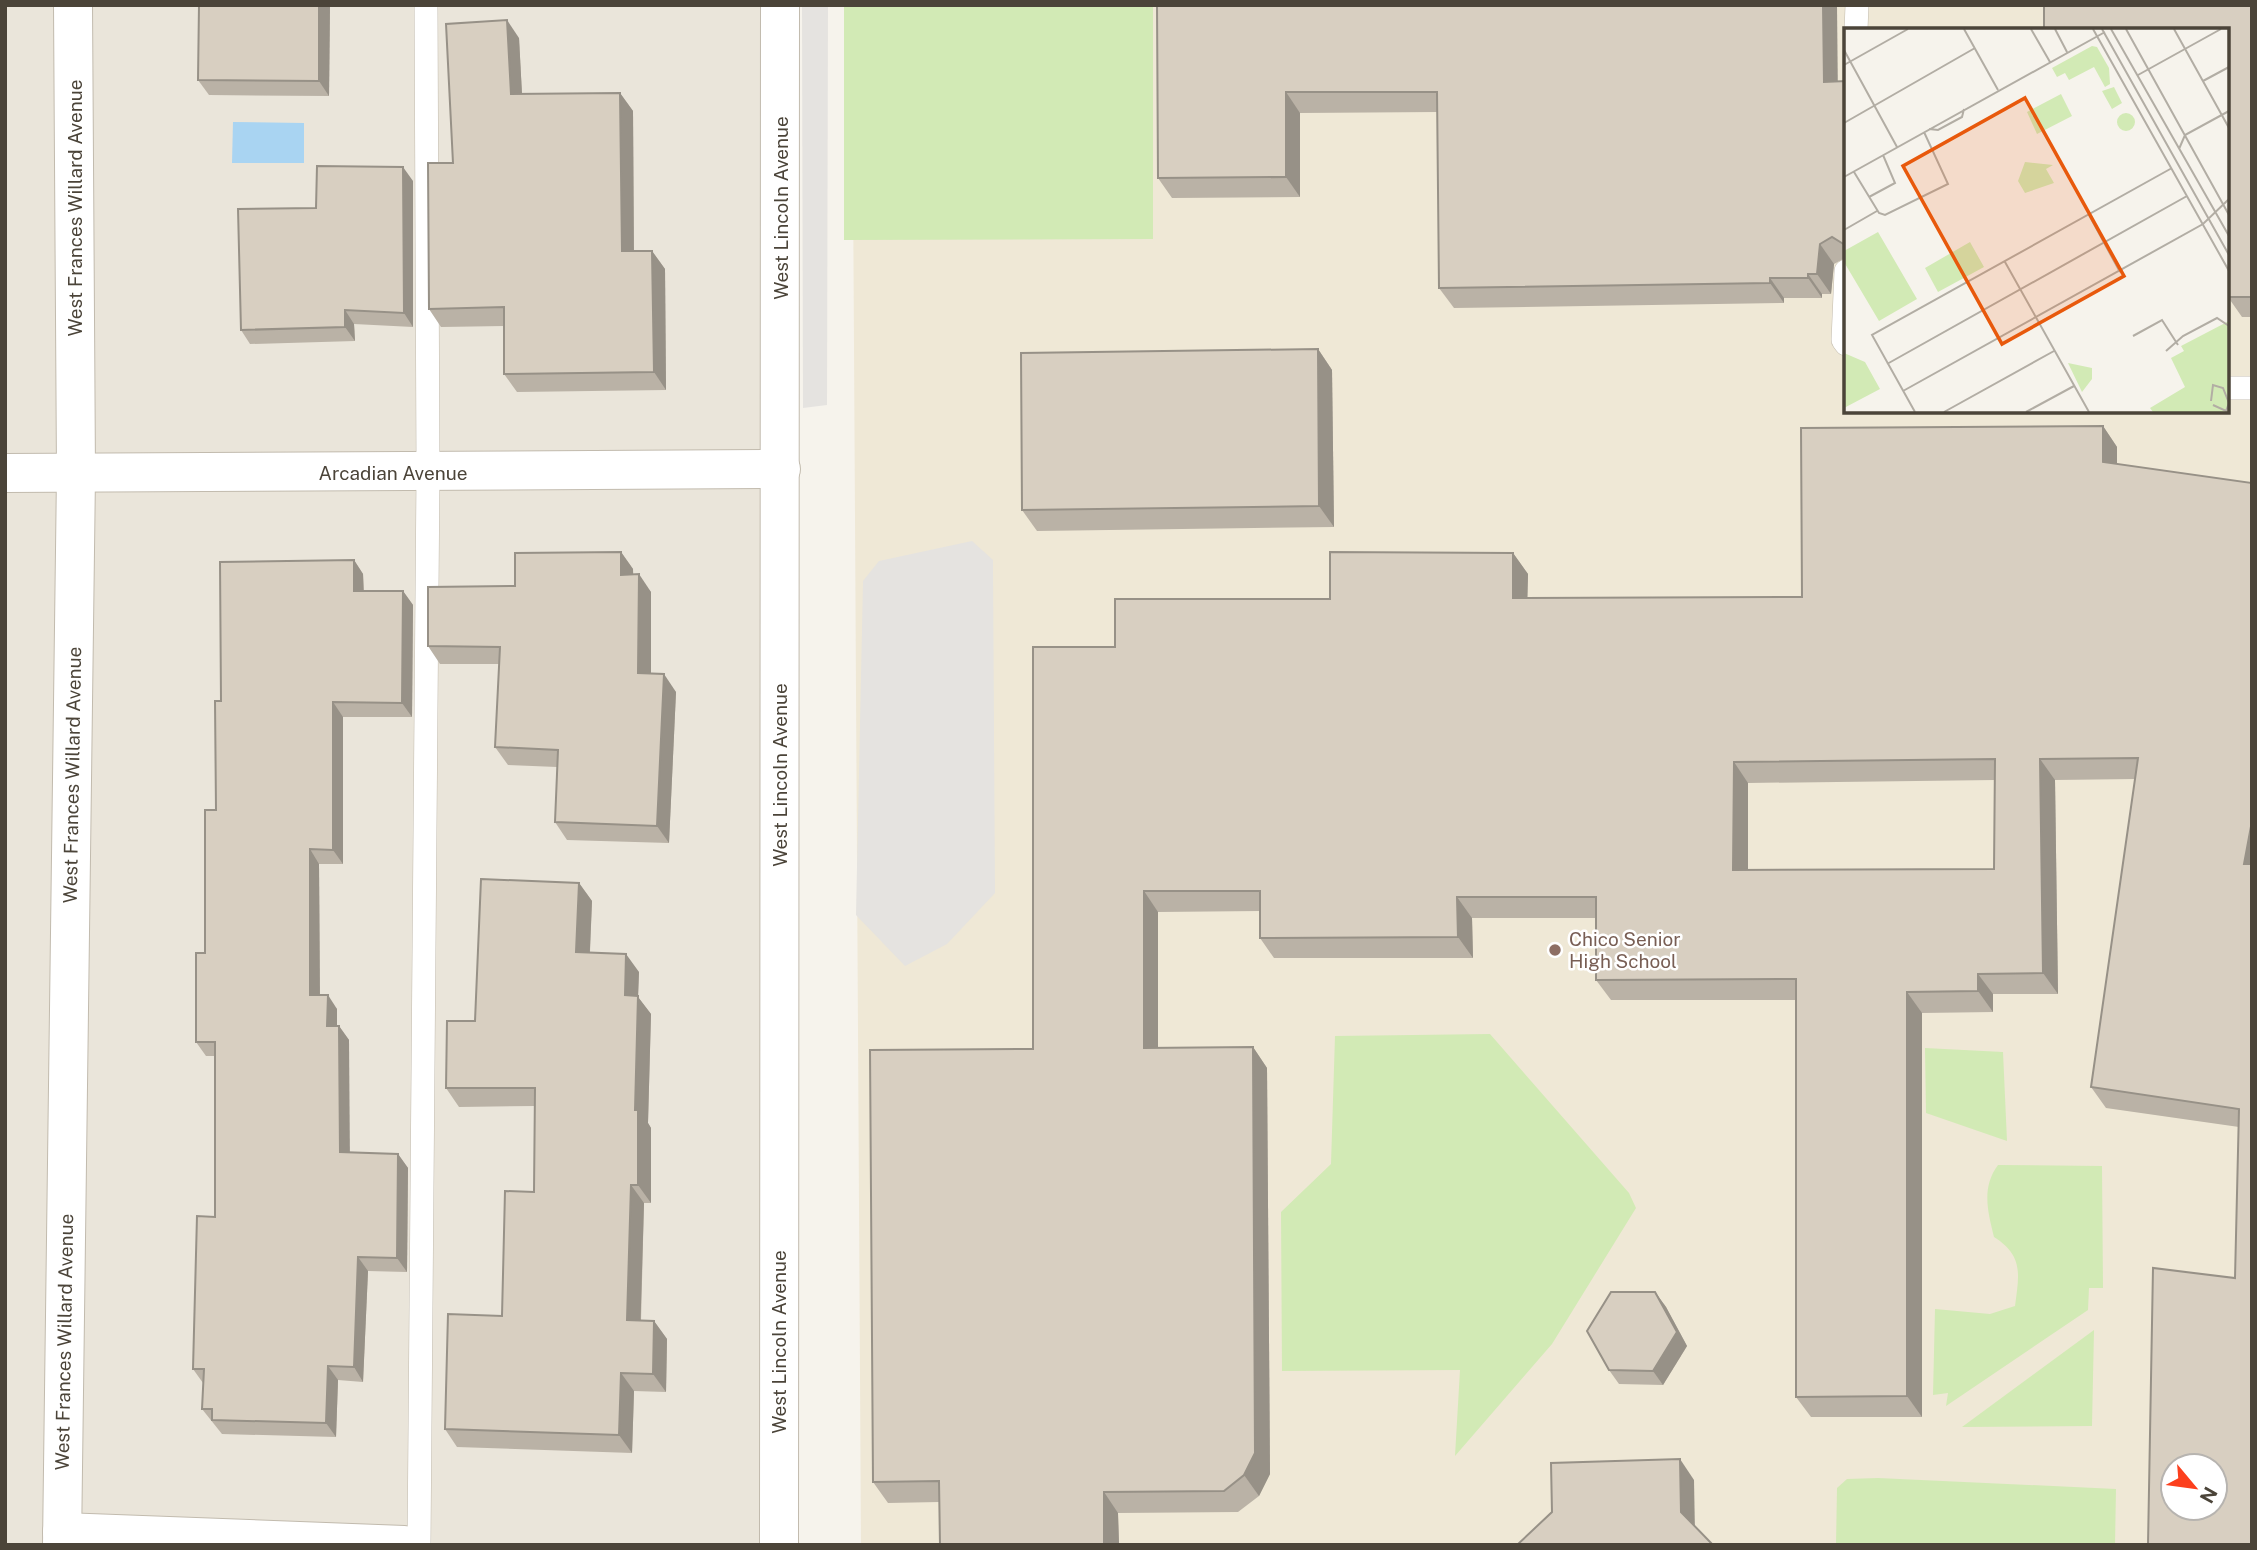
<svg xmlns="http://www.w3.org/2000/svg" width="2257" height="1550" viewBox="0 0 2257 1550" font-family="'Public Sans',sans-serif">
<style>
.residential{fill:#eae5da}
.education{fill:#efe8d6;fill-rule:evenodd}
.green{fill:#d2eab5}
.parking{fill:#e5e3e0}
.water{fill:#a9d4f2}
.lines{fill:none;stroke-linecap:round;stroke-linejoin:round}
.lane-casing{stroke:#c2bbae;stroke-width:24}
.street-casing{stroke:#c2bbae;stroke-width:40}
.lane{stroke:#fff;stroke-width:23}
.street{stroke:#fff;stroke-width:38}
.wall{fill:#bab2a6;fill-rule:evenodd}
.shaded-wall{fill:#979187}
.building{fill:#d8cfc1;stroke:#979187;stroke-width:2;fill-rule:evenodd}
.education-dot{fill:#8d6e63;stroke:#fff;stroke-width:2.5}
.labels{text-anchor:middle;stroke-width:5;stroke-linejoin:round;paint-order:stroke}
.street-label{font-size:19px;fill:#4b4439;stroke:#fff}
.education-label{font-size:19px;fill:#785e54;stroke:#fff;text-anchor:start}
.inset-road{fill:none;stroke:#b2ada4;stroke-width:2}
.view{fill:#e8590c;fill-opacity:0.15;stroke:#e8590c;stroke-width:3.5}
.inset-edge{fill:none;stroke:#4b4439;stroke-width:3.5}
</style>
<rect width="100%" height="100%" fill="#f6f3ec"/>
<path class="residential" d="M5,5H780L783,1545H5Z"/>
<path class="education" d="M852,5H2252V1545H861ZM1846,30H2227V411H1846ZM2173,1466H2215V1508H2173Z"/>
<g class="green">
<path d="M844,5H1153V239L844,240Z"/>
<path d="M1490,1034L1629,1193L1636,1208L1552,1344L1455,1456L1460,1370L1282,1371L1281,1212L1331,1164L1335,1036Z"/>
<path d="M1925,1048L2003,1052L2007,1141L1926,1113Z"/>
<path d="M1998,1165L2102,1166L2103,1288H2089L2088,1310L1946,1406L1948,1393L1933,1395L1935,1309L1990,1314L2015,1306C2019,1275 2024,1256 1994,1237C1988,1212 1981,1188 1998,1165Z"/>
<path d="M2094,1330L2092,1426L1962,1427Z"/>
<path d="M1878,1478L2116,1489L2115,1545H1836L1837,1488L1847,1479Z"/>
</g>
<g class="parking">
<path d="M802,5H828L827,405L803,408Z"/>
<path d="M972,541L993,560L995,893L947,944L905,966L856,915L863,581L879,561Z"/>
</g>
<path class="water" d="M233,122L304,123V163H232Z"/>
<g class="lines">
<g class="lane-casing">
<g id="lane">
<path d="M1856,30L1857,5"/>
<path d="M1846,271L1843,340L1846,344"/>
<path d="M2227,388H2252"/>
<path d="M419,1545L428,473L426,5"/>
</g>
</g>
<g class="street-casing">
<g id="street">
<path d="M5,473L781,469"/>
<path d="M62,1532L404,1545"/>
<path d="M62,1545L76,474L73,5"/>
<path d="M779,1545L780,5"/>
</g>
</g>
<use href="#lane" class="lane"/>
<use href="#street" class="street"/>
</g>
<g class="wall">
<path d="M330,5L329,96L209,95L198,80Z"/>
<path d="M1157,5L1837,81H1846V274L1845,258L1834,264L1831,294H1822V298H1784V303L1454,308L1439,288L1437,112L1300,113V197L1172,198L1158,178Z"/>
<path d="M2252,5V317H2242L2228,297L2229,57H2227V30Z"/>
<path d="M519,38L522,94L620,93L633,111L634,251H652L665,269L666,390L517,392L504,374V326L441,327L429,309L453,163Z"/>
<path d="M413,181V327L354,324L355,341L250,344L241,330L316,208Z"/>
<path d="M1318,349L1332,370L1334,527L1037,531L1022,510Z"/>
<path d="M2103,426L2117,447V464L2252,483V1545H2148L2153,1268L2235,1278L2239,1127L2106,1108L2091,1087L2135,779L2055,780L2058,994H1993V1012L1922,1013V1417H1811L1796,1397V1000H1611L1596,980V918H1472L1473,958H1274L1260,938V911L1158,912V1048L1253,1047L1267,1068L1270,1474L1259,1496L1238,1512L1118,1513L1119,1545H940L939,1502L888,1503L873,1482L870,1050L1033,1049V647H1115V599H1330V552L1513,553L1528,574L1527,598L1802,597L1801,428ZM1995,780L1994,869L1748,870V783ZM2173,1466H2215V1508H2173Z"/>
<path d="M621,552L633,569V574L651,592V674L676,692L669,843L567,840L555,822L557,767L508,765L495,747L499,664H440L428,646L515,586Z"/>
<path d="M354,560L363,574L364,591H403L413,605L412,717H343V864H319L320,995L337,1009V1026H339L349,1040V1152L398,1154L408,1168L407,1272L368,1271L363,1382L338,1380L336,1437L222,1434L202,1409L203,1383L193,1369L215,1217V1056H206L196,1042L205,953L216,810L221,701Z"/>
<path d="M579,883L592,901L590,952L639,972L638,997L651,1014L648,1123L651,1128V1203H644L641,1321H654L667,1339L666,1392L634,1391L632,1453L457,1447L445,1429L502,1316L534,1192L535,1106L459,1107L446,1088L475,1021Z"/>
<path d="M1655,1292L1666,1307L1687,1346L1663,1385L1619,1384L1609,1370Z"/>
</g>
<g class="shaded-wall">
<path d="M319,5H330L329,96L319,81Z"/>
<path d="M1823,5H1837L1838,102L1824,82Z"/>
<path d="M507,20L519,38L523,113L511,94Z"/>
<path d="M1286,92L1300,113V197L1286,177Z"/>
<path d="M620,93L633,111L634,270L622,251Z"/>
<path d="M403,167L413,181V327L404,313Z"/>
<path d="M1820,244L1834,264L1831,294L1817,274Z"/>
<path d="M652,251L665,269L666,390L654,372Z"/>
<path d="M1808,274L1822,294V298L1808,278Z"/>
<path d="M1770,278L1784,298V303L1770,283Z"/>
<path d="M345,310L354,324L355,341L345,327Z"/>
<path d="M1318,349L1332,370L1334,527L1319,506Z"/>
<path d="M2103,426L2117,447V483L2103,462Z"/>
<path d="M621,552L633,569L634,592L621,575Z"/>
<path d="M1513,553L1528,574L1527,619L1513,598Z"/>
<path d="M354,560L363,574L364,605L354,591Z"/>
<path d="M639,574L651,592V691L638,673Z"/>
<path d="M403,591L413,605L412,717L402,703Z"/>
<path d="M664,674L676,692L669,843L657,826Z"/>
<path d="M333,702L343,717V864L333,850Z"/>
<path d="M2040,759L2055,780L2058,994L2043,973Z"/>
<path d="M1734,762L1748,783V891L1733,870Z"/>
<path d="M2252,821V874L2244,864Z"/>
<path d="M310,849L319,864L320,1009L310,995Z"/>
<path d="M579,883L592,901L589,970L576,952Z"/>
<path d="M1144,891L1158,912V1069L1144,1048Z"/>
<path d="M1457,897L1472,918L1473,958L1458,937Z"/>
<path d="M626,954L639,972L638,997L651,1014L648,1123L651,1128V1203L638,1185L635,1110L625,995Z"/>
<path d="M1978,974L1993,994V1012L1978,991Z"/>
<path d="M1907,992L1922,1013V1417L1907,1396Z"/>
<path d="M328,995L337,1009V1040L327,1026Z"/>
<path d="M339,1026L349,1040L350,1166L340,1152Z"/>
<path d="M1253,1047L1267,1068L1270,1474L1259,1496L1244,1475Z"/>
<path d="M398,1154L408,1168L407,1272L397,1258Z"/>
<path d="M631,1185L644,1203L640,1338L627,1320Z"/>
<path d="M358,1257L368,1271L363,1382L354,1367Z"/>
<path d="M1655,1292L1666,1307L1687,1346L1663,1385L1653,1371Z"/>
<path d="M654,1321L667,1339L666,1392L653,1374Z"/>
<path d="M328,1366L338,1380L336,1437L326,1423Z"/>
<path d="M621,1373L634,1391L632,1453L619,1435Z"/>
<path d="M1680,1459L1694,1480L1695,1533L1681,1512Z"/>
<path d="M1104,1492L1118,1513L1119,1545H1104Z"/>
</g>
<g class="building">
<path d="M199,5H319V81L198,80Z"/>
<path d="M1157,5H1823L1824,82L1846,81V273L1845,245L1832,237L1820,244L1817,274H1808V278H1770V283L1439,288L1437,92H1286V177L1158,178Z"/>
<path d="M2044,5H2252V297H2228L2229,36H2227V30H2044Z"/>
<path d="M507,20L511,94L620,93L622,251H652L654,372L504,374V307L429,309L428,163H453L446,24Z"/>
<path d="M317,166L403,167L404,313L345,310V327L241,330L238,209L316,208Z"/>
<path d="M1318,349L1319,506L1022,510L1021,353Z"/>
<path d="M2103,426V462L2252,483V821L2244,864H2252V1545H2148L2153,1268L2235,1278L2239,1109L2091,1087L2138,758L2040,759L2043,973L1978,974V991L1907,992V1396L1796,1397V979L1596,980V897H1457L1458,937L1260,938V891H1144V1048L1253,1047L1255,1453L1244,1475L1224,1491L1104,1492V1545H940L939,1481L873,1482L870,1050L1033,1049V647H1115V599H1330V552L1513,553V598L1802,597L1801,428ZM1995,759L1994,869L1733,870L1734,762ZM2173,1466H2215V1508H2173Z"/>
<path d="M621,552V575L639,574L638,673L664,674L657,826L555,822L558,750L495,747L500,647L428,646V587L515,586V553Z"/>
<path d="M354,560V591H403L402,703L333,702V850L310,849V995H328L327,1026H339L340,1152L398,1154L397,1258L358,1257L354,1367L328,1366L326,1423L212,1420V1409H202L204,1369H193L197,1216L215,1217V1042H196V953H205V810H216L215,701H221L220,562Z"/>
<path d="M481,879L579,883L576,952L626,954L625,995L638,996L635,1110H638V1185H631L627,1320L654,1321L653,1374L621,1373L619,1435L445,1429L448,1314L502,1316L505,1191L534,1192L535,1088H446L447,1021H475Z"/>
<path d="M1611,1292H1655L1677,1332L1653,1371L1609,1370L1587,1331Z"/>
<path d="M1680,1459L1681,1512L1713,1545H1517L1552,1512L1551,1463Z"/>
</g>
<circle class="education-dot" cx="1555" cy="950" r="7"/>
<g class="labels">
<g class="street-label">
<text transform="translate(75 208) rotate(-90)" y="7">West Frances Willard Avenue</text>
<text transform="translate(781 208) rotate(-90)" y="7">West Lincoln Avenue</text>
<text x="393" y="480">Arcadian Avenue</text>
<text transform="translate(72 775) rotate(-89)" y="7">West Frances Willard Avenue</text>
<text transform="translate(780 775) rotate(-90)" y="7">West Lincoln Avenue</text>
<text transform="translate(64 1342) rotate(-89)" y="7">West Frances Willard Avenue</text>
<text transform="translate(779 1342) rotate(-90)" y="7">West Lincoln Avenue</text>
</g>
<g class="education-label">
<text x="1569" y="946">Chico Senior<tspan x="1569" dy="22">High School</tspan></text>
</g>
</g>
<g transform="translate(1844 28)">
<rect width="385" height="385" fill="#f6f3ec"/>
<path d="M248,18L253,19L265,40L266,56L261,59L250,39L225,52L221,45L213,49L208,40ZM270,59L278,75L268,81L258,63ZM217,66L228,88L193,106L183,84ZM273 94a9 9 0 1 1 18 0a9 9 0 1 1-18 0ZM181,134L209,137L202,141L210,155L181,165L174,153ZM34,204L73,271L35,293L0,234V223ZM126,214L140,239L94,264L81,240ZM385,293V384H309L306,380L341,359L327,330L340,323L337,318ZM0,325L21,334L36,361L0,380ZM224,335L248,340V351L238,364Z" fill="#d2eab5"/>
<path class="inset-road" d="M120,1L154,62M187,1L206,34M211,1L223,24M249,1L385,243M258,1L385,227M267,1L385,208M282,1L385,187M330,1L385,100M0,22L53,119M0,37L64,1M294,47L377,1M359,53L385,39M0,95L131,20M85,101L94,102L118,89L120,81M335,121L341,107L385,83M10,144L35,185L41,187L104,156L80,104M0,149L261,4M25,169L51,155L39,127M245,187L276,244M0,202L33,183M161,234L245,384M289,308L318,292L334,317M322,323L339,308L373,290L385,298M43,336L343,168M59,363L359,196L385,171M367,373L369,357L379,360L385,375M369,377L382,383L385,375M71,384L28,307L328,140M100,384L210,323M182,384L230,358"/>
<path class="view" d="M181,70L280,248L158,316L59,138Z"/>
<rect width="385" height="385" class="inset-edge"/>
</g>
<rect width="2257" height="1550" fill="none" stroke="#4b4439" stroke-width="14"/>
<g transform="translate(2194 1487) rotate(119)"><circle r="33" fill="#ffffff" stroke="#b7b4b0" stroke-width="2"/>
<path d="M0-5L12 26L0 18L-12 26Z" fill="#fc3f1d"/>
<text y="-10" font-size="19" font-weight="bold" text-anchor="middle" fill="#4b4439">N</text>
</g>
</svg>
